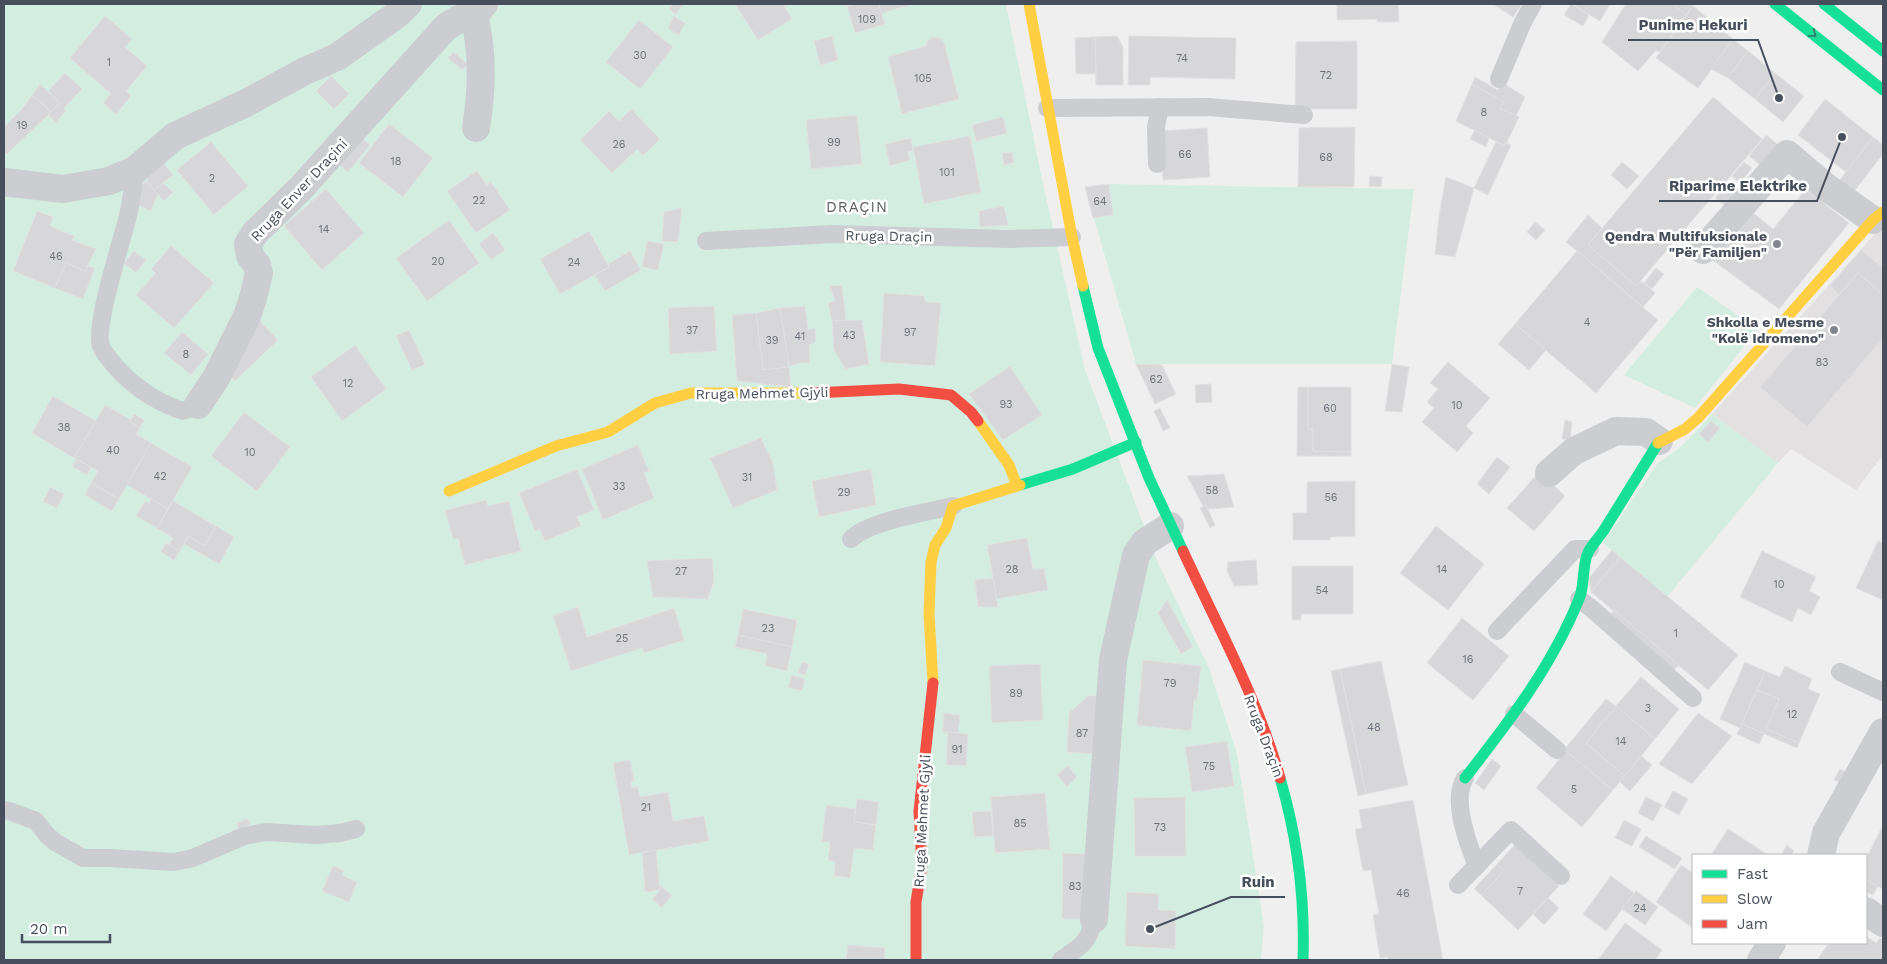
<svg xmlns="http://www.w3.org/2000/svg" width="1887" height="964" viewBox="0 0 1887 964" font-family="'Work Sans',sans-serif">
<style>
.education{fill:#e2e0e1}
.green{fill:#d3eee1}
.building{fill:#d7d7d9;stroke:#e1e1e2}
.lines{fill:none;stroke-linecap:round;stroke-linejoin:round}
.lane{stroke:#cbcdd0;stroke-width:18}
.street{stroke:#cbcdd0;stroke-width:28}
.fast{stroke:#16e098;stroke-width:11}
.slow{stroke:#ffcf43;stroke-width:11}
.jam{stroke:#f24e42;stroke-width:11}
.oneway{stroke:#358270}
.poi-dot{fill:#82878f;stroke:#fff;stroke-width:2}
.labels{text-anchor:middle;stroke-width:5;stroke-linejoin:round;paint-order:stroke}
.number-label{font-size:11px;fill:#6c727c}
.street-label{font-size:14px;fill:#464f5b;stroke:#fff}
.poi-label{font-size:14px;font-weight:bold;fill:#464f5b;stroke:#fff;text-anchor:end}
.neighbourhood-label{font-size:15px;letter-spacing:1px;fill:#5b5e63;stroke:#fff}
.leader{fill:none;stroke:#464f5b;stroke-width:2}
.callout-dot{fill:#464f5b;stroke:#fff;stroke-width:2}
.callout-label{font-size:15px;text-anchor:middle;font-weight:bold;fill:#464f5b;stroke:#fff;stroke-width:5;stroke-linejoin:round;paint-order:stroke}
</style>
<rect width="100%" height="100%" fill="#f0efef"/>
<path class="education" d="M1883,225V455L1856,490L1791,449L1778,463L1712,414Z"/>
<g class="green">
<path d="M4,4H1006L1042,179L1085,370L1158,563L1209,668L1237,754L1264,926L1261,960H4Z"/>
<path d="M1109,184L1414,189L1392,364H1136L1085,187Z"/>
<path d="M1697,287L1758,329L1695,408L1624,375Z"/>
<path d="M1712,414L1778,463L1667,597L1603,543L1658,463C1679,451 1696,432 1712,414Z"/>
</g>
<g class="building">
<path d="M673,4H683L676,14L669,9Z"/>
<path d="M735,4H783L792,19L758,40Z"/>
<path d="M856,4H879L885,24L855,33L847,6Z"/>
<path d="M879,4H914L881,13Z"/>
<path d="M1337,4H1398L1399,22H1377V19L1337,20Z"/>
<path d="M1493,4H1522L1513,17Z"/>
<path d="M1571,4L1589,15L1583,26L1564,15Z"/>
<path d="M1577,4H1610L1600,21L1575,6Z"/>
<path d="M1626,4H1673L1686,15L1660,52L1656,50L1638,71L1602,42Z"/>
<path d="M1673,4H1694L1686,15Z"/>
<path d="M1693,6L1733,39L1698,88L1656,58Z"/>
<path d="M105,16L132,39L125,47L147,66L126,91L131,96L116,114L103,103L111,94L70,58Z"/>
<path d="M674,16L685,23L679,35L668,29Z"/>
<path d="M639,20L673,47L640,89L606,62Z"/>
<path d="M832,36L838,60L820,65L814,41Z"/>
<path d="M1117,36L1123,47V85H1096L1095,37Z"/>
<path d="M1129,36L1236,38L1235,79L1150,77V85H1128Z"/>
<path d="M932,37L940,38L944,43L959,99L902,114L888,57L926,46L927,41Z"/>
<path d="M1095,37L1096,74H1076L1075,38Z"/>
<path d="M1733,39L1748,51L1728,78L1711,69Z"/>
<path d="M1357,41V109H1295L1296,42Z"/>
<path d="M1748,51L1775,73L1755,99L1728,78Z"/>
<path d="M454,52L468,65L462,70L448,58Z"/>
<path d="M65,73L82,89L64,108L66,111L56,122L48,115L60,103L48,91Z"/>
<path d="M1775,73L1804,96L1783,122L1755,99Z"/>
<path d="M331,76L349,94L334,109L316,91Z"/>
<path d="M1475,77L1498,90L1503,83L1525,97L1516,116L1499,108L1504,102L1472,84Z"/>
<path d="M40,84L60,103L51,112L32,95Z"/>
<path d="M1472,84L1504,102L1499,108L1519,117L1505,146L1456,121Z"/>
<path d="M32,95L51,112L7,154L4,150V127L22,109Z"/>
<path d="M1713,97L1762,139L1636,286L1588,245Z"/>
<path d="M1825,99L1873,137L1846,172L1798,135Z"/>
<path d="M631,109L660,139L643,156L637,149L612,173L580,140L609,111L619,121Z"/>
<path d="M857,115L862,164L811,169L806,120Z"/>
<path d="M1003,117L1007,133L976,141L972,125Z"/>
<path d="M389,124L433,158L403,197L359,163Z"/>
<path d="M1355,127L1354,187H1298L1299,128Z"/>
<path d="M1207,128L1210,177L1163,180L1160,131Z"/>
<path d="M1475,130L1489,138L1486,147L1470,139Z"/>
<path d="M1766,135L1782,148L1765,169L1749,156Z"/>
<path d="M359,136L370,145L348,172L337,163Z"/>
<path d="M970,136L981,192L924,204L913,147Z"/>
<path d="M1873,137L1883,145V154L1853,193L1839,181Z"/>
<path d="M911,138L913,151L908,152L910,160L890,166L885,144Z"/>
<path d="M211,142L248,186L214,215L177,170Z"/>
<path d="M1496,142L1505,146L1506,143L1511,145L1488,195L1474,188Z"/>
<path d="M1012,152L1014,163L1004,165L1002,153Z"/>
<path d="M162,161L173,175L154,190L147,182V174Z"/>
<path d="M1622,162L1639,176L1627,189L1611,175Z"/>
<path d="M1744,162L1752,168L1740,183L1732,176Z"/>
<path d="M477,171L487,185L491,182L510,210L476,233L447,191Z"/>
<path d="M1370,176L1382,177L1381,187L1369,186Z"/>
<path d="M1446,177L1474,188L1455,257L1435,254L1439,216Z"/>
<path d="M147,182L158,194L151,211L137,205L142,184Z"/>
<path d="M1728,182L1744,196L1731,210L1715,198Z"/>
<path d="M163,183L173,192L164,201L154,190Z"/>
<path d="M1109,184L1113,215L1093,218L1085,187Z"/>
<path d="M326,189L364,233L322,270L284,226Z"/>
<path d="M1806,189L1849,223L1779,309L1710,258L1751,211L1773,229Z"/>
<path d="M1004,206L1008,225L980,227L979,211Z"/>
<path d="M682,208L678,242L662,241L664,212Z"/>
<path d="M37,211L53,217L50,226L74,236L72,240L96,249L85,271L66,263L55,288L13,271Z"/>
<path d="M1588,215L1602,228L1588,245L1636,286L1641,281L1655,293L1643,307L1566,242Z"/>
<path d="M449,220L479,263L427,301L396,258Z"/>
<path d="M1535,222L1545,230L1536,240L1527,232Z"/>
<path d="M589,231L609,267L560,294L540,259Z"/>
<path d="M493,233L505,250L491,260L479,244Z"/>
<path d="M647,241L664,244L658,270L642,267Z"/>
<path d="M171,246L214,283L174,328L136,295L156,273L151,269Z"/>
<path d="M1861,250L1883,268V295L1858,273L1839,295L1830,286Z"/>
<path d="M134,251L146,260L136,273L124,263Z"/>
<path d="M630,251L641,270L605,291L595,275L609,267L608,264Z"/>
<path d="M1577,251L1658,320L1596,393L1515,324Z"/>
<path d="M66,263L85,271L88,266L95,268L83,299L55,288Z"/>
<path d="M1656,268L1664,274L1652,289L1644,283Z"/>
<path d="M1858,273L1883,295V338L1807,427L1760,387Z"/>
<path d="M842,285L846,320L832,321L828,304L835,301L830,286Z"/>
<path d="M884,293L924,296L926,302L941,303L935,366L880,362Z"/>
<path d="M714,306L717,351L670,354L668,308Z"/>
<path d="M805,306L808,330L815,328L816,342L809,345L810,363H799L789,367L780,308Z"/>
<path d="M780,308L789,367L763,370L756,313Z"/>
<path d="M756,313L763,370L789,367L791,387L737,381L732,315Z"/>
<path d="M256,317L278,340L235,381L224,369Z"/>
<path d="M862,320L869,364L845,369L834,350L832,321Z"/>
<path d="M1515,324L1546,350L1529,370L1498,344Z"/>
<path d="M409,330L425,364L412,370L396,336Z"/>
<path d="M182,332L208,354L191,375L164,353Z"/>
<path d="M355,345L386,389L342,421L311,377Z"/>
<path d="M1448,362L1490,398L1466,426L1473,433L1457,452L1422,422L1434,408L1427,402L1438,389L1430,383Z"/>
<path d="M1136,364L1162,365L1176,394L1155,404Z"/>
<path d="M1392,364L1409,367L1402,412L1385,411Z"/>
<path d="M1010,366L1042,415L1003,440L969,394Z"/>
<path d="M1211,384L1212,402L1196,403L1195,385Z"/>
<path d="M1298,387H1308V429H1313V451L1351,452V456H1297Z"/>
<path d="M1308,387H1351V452L1313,451V429H1308Z"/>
<path d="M53,396L96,421L74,458L32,433Z"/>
<path d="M105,405L131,420L130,422L140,428L136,434L151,443L119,499L91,483L98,471L74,458Z"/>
<path d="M1160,408L1170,428L1163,431L1154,411Z"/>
<path d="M244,412L290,447L257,491L211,456Z"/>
<path d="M134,414L144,420L140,428L130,422Z"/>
<path d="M1565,420L1572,422L1570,440L1562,439Z"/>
<path d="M1711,421L1720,428L1708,442L1699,434Z"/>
<path d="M761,438L773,463L777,490L733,508L710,458Z"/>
<path d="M151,443L192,467L168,509L127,485Z"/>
<path d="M638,445L649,471L644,473L654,498L603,520L582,469Z"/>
<path d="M1497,457L1510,467L1489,494L1477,484Z"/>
<path d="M76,459L91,467L87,475L72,466Z"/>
<path d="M577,469L594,510L577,517L581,526L545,541L540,529L535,531L519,493Z"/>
<path d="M871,469L876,505L819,517L812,481Z"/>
<path d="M1539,472L1565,496L1534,531L1507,508Z"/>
<path d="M1224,474L1234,507L1208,509L1206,505L1203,506L1187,476Z"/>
<path d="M1355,481V536L1331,537L1330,540H1293V513H1307V482Z"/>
<path d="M91,483L119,499L112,511L85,495Z"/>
<path d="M50,487L64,494L57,508L43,502Z"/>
<path d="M151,499L168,509L157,528L136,516L145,501L149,503Z"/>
<path d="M486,500L488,506L509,501L521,551L465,565L458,538L453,539L445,510Z"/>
<path d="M173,501L216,526L205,546L188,536L180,551L169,545L173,538L157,528Z"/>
<path d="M1206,505L1215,525L1210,528L1200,508Z"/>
<path d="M216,526L234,537L219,564L184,544L188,536L205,546Z"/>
<path d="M1436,526L1484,564L1448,610L1400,573Z"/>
<path d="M1027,538L1033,570L1044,568L1048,590L997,599L987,545Z"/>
<path d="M1878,541L1883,543V600L1856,588Z"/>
<path d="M166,543L180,551L174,560L161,552Z"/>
<path d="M1612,550L1620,557L1591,592L1589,578Z"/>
<path d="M1762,551L1816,577L1809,591L1820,597L1811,615L1798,608L1792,622L1740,597Z"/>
<path d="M1620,557L1738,655L1708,690L1591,592Z"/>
<path d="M712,558L714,581L708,599L653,597L647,561Z"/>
<path d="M1256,560L1258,585L1234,586L1227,571L1228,562Z"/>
<path d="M1292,566H1353V614H1301V620H1292Z"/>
<path d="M993,578L998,607H978L975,580Z"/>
<path d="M1167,600L1193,647L1181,654L1158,613Z"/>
<path d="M578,607L587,637L674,608L684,640L644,653L642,648L571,671L553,616Z"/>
<path d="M743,609L797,620L792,647L738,635Z"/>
<path d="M1614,610L1679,665L1673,671L1609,617Z"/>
<path d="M1462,618L1509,656L1473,700L1427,663Z"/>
<path d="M738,635L792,647L787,671L765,666L767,654L735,647Z"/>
<path d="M1143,660L1201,666L1197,700H1194L1191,731L1137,725Z"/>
<path d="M1381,661L1408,785L1366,794L1340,669Z"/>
<path d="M802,662L809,664L805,675L798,673Z"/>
<path d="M1745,662L1765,671L1740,728L1720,719Z"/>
<path d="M1040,664L1043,720L992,723L989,666Z"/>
<path d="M1785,666L1812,679L1808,689L1820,694L1799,743L1766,729L1779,699L1757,690L1765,671L1780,677Z"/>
<path d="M1340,669L1366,794L1358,796L1331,671Z"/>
<path d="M792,675L805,679L802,691L788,687Z"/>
<path d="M1641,677L1679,709L1655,739L1616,706Z"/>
<path d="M1757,690L1779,699L1766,729L1799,743L1797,748L1742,724Z"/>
<path d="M1088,696H1097L1095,754L1067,752L1069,713Z"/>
<path d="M1606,699L1616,706L1586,743L1625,776L1613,790L1564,750Z"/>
<path d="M1616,706L1655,739L1625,776L1586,743Z"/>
<path d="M944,713L960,715L958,733L943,732Z"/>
<path d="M1698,713L1732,736L1692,784L1659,764Z"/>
<path d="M1742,724L1764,734L1759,744L1737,734Z"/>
<path d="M948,732L968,734L966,766L946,765Z"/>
<path d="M1227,741L1234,786L1192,792L1185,747Z"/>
<path d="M1566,751L1613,790L1582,827L1536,788Z"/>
<path d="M1641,756L1652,765L1630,791L1620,782Z"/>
<path d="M1492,759L1501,766L1484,790L1475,783Z"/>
<path d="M630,760L634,781L631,782L632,788L638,787L640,797L668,792L673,821L704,816L709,841L629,855L613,763Z"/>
<path d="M1068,766L1077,777L1067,786L1057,775Z"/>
<path d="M1840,769L1846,772L1840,783L1834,780Z"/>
<path d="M1673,791L1688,799L1679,815L1664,807Z"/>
<path d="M1045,793L1050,849L995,853L991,797Z"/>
<path d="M1185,797L1186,856H1135L1134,798Z"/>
<path d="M1646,797L1662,805L1653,821L1638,813Z"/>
<path d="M857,799L879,802L876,825L854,822Z"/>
<path d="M1413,800L1443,960H1388V957L1380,958L1373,915L1379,914L1371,870L1363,871L1355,829L1362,828L1359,810Z"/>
<path d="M826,805L855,809L854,822L876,825L873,850L854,848L850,878L834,876L835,862L828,860L830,842L822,841Z"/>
<path d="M991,811L993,836L974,837L972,812Z"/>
<path d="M247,819L250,825L239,829L236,823Z"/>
<path d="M1624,820L1641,829L1632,846L1615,838Z"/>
<path d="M1883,825V889L1866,880V859Z"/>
<path d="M1728,829L1768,855H1711Z"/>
<path d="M1646,836L1682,858L1675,869L1639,847Z"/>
<path d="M1515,845L1559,886L1518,930L1481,895L1504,871L1497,864Z"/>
<path d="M1787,845L1794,851L1791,855H1781Z"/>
<path d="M656,850L660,890L645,892L642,853Z"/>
<path d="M1063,853L1089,854L1087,919H1062Z"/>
<path d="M1497,864L1504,871L1481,895L1474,889Z"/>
<path d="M1681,865L1693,873V928L1656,902Z"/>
<path d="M333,866L344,870L342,875L357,882L349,902L322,891Z"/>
<path d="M1611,876L1634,893L1606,931L1583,914Z"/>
<path d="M1866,880L1878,886L1873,895L1866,892Z"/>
<path d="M659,885L672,895L662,908L652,899L660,890Z"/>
<path d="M1636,891L1658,907L1645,925L1622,909Z"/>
<path d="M1127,892L1159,894L1158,910L1176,911L1175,949L1125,946Z"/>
<path d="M1548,898L1559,908L1544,925L1533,914Z"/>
<path d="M1625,923L1662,950L1655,960H1598Z"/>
<path d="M1866,936L1876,943L1880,938L1883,941V960H1822L1818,958L1829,943H1866Z"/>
<path d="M848,945L885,948L884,960H846Z"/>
</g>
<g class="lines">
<g class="lane">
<path d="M1499,79L1523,22L1533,4"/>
<path d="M1047,108L1208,107L1304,115"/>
<path d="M1157,164L1156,127L1160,107"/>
<path d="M135,170C133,187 131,204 127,220C121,243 94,327 101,346C102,349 105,353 107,356C125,381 154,402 183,411L198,405"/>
<path d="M706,241L832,234L1009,239L1072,237"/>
<path d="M851,539C871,520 925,513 953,506"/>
<path d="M1579,599L1591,608L1693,698"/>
<path d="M1497,631L1575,549H1590"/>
<path d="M1840,672L1883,692"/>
<path d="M1514,714L1557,750"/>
<path d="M1465,778C1451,800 1468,844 1477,866"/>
<path d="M4,810L9,811L36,821L47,835L55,842L83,858H109L174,862L193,858L244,836L266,832L315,835L340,833L356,829"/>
<path d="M1458,885L1511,830L1561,876"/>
<path d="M1061,960C1081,946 1088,944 1094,919"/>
</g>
<g class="street">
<path d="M474,15C483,51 482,91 476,128"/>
<path d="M4,182L63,189L109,181L135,170L175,136L246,103L305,71L337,57L395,16L408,4"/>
<path d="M1703,250L1787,154L1826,187L1873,220"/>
<path d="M198,405L216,378L247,316L253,298L259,273L257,265L250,256L248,244L255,233L301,188L446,27L459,19L474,15L484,4"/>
<path d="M1549,473L1574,451L1616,431L1646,432L1659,441"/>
<path d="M1821,855L1826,833L1883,732"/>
<path d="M1866,911L1883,923"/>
<path d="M1094,919L1113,660L1136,555L1145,542L1170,526"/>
<path d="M1761,960L1772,943"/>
</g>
<g class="fast">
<path d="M1775,4L1883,90"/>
<path d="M1824,4L1883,51"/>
<path d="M1083,286L1098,348L1149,478L1183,551"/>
<path d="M1020,485L1073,469L1136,442"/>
<path d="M1280,778C1297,836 1305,900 1303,960"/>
<path d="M1465,778C1509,722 1552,666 1579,599C1585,585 1582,569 1587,555C1590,546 1599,538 1604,530C1622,501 1640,472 1658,443"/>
</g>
<g class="slow">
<path d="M1029,4L1072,237L1083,286"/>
<path d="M978,421L1009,465L1017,486"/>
<path d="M1658,443L1685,429L1698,418L1873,220L1883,212"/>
<path d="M449,491L556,446L608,432L655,403L691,393H813"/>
<path d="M933,683L929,614L931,562L935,545L946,528L953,506L1020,485"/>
</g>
<g class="jam">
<path d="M813,393L899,389L951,395L971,412L978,421"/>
<path d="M1183,551C1217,625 1258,699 1280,778"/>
<path d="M916,960V902L922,865L919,811L933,683"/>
</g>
</g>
<defs><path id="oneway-chevron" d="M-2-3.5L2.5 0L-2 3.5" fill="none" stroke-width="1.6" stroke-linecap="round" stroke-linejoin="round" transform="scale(1.25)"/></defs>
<use class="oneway" href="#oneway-chevron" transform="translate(1813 34) rotate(38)"/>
<g class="poi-dot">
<circle cx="1777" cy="244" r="5"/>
<circle cx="1834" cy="330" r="5"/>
</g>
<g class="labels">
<g class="number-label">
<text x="867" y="23">109</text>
<text x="640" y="59">30</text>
<text x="1182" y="62">74</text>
<text x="109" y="66">1</text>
<text x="1326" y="79">72</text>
<text x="923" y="82">105</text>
<text x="1484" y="116">8</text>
<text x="22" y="129">19</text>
<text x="834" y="146">99</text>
<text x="619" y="148">26</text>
<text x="1185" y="158">66</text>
<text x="1326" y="161">68</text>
<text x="396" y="165">18</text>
<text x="947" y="176">101</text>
<text x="212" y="182">2</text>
<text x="479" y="204">22</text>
<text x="1100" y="205">64</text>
<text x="324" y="233">14</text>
<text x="56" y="260">46</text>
<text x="438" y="265">20</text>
<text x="574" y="266">24</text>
<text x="1587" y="326">4</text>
<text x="692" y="334">37</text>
<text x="910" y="336">97</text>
<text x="849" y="339">43</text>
<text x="800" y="340">41</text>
<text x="772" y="344">39</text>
<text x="186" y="358">8</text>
<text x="1822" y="366">83</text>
<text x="1156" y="383">62</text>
<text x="348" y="387">12</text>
<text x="1006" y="408">93</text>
<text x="1457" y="409">10</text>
<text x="1330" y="412">60</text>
<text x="64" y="431">38</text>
<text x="113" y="454">40</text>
<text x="250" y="456">10</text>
<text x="160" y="480">42</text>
<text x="747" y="481">31</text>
<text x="619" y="490">33</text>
<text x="1212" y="494">58</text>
<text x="844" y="496">29</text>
<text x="1331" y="501">56</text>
<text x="1012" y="573">28</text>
<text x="1442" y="573">14</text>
<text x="681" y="575">27</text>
<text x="1779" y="588">10</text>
<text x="1322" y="594">54</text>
<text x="768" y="632">23</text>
<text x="1676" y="637">1</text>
<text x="622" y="642">25</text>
<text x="1468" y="663">16</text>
<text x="1170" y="687">79</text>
<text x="1016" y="697">89</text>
<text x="1648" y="712">3</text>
<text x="1792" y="718">12</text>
<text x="1374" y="731">48</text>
<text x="1082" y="737">87</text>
<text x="1621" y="745">14</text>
<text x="957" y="753">91</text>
<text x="1209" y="770">75</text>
<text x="1574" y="793">5</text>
<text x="646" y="811">21</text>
<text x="1020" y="827">85</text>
<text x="1160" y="831">73</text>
<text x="1075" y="890">83</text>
<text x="1520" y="895">7</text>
<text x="1403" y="897">46</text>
<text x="1640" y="912">24</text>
</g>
<g class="street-label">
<text transform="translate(299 190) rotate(-47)" y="5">Rruga Enver Draçini</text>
<text transform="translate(889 236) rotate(1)" y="5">Rruga Draçin</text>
<text transform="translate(762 393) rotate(-1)" y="5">Rruga Mehmet Gjyli</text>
<text transform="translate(1264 736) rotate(69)" y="5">Rruga Draçin</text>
<text transform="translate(922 821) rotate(-87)" y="5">Rruga Mehmet Gjyli</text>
</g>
<g class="poi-label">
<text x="1767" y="241">Qendra Multifuksionale<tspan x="1767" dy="16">"Për Familjen"</tspan></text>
<text x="1824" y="327">Shkolla e Mesme<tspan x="1824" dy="16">"Kolë Idromeno"</tspan></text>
</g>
<g class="neighbourhood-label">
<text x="857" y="212">DRAÇIN</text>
</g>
</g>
<path class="leader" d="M1779 98L1758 40H1628M1842 137L1817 201H1659M1150 929L1231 897H1285"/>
<g class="callout-dot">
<circle cx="1779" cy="98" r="5"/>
<circle cx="1842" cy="137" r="5"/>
<circle cx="1150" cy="929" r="5"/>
</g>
<g class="callout-label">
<text x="1693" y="30">Punime Hekuri</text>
<text x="1738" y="191">Riparime Elektrike</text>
<text x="1258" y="887">Ruin</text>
</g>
<rect width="1887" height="964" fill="none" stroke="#464f5b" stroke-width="10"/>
<rect x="1692" y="854" width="175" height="90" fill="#ffffff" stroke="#b5b9bd"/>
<rect x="1702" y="870" width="25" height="8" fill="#16e098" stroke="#b5b9bd"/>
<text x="1737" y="879" font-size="15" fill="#464f5b">Fast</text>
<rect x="1702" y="895" width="25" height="8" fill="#ffcf43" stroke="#b5b9bd"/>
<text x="1737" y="904" font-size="15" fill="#464f5b">Slow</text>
<rect x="1702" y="920" width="25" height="8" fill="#f24e42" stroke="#b5b9bd"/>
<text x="1737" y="929" font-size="15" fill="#464f5b">Jam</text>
<path d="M22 934v8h88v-8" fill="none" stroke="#464f5b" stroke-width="2.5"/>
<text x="30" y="934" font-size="15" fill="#464f5b" stroke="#ffffff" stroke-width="4" paint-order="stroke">20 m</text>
</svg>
